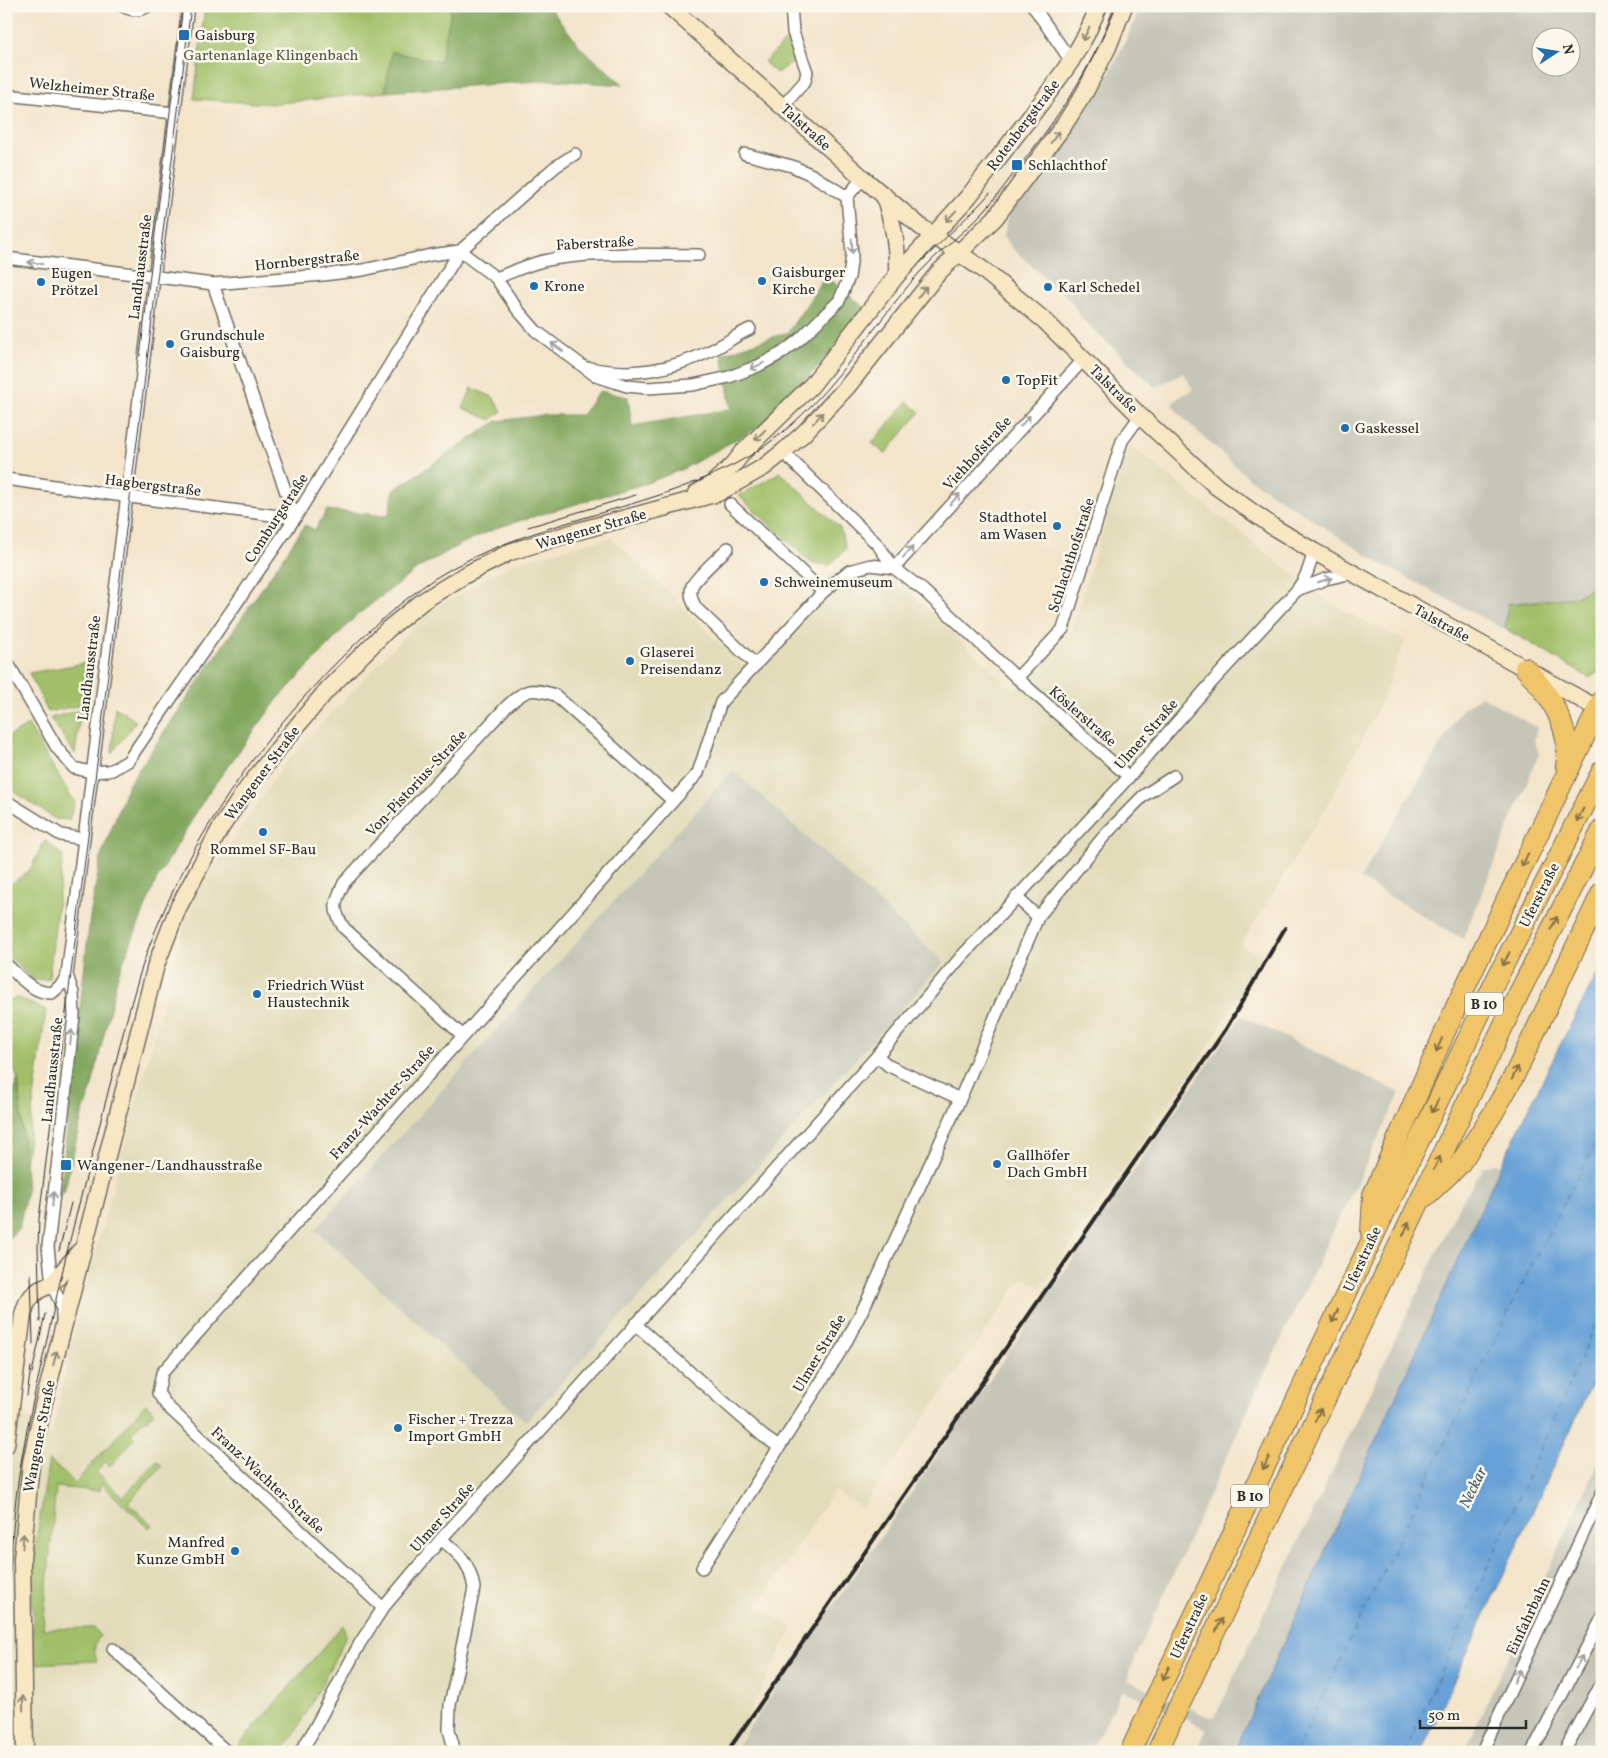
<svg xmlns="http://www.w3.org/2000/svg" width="1608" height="1758" viewBox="0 0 1608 1758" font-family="Vollkorn,serif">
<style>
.built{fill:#e2dcba}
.industrial{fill:#c5c5b8;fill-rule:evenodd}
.green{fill:#a0bf68;stroke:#66754a}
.forest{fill:#80a65c;stroke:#566844}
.water{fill:#68a1d7;stroke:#4a6681}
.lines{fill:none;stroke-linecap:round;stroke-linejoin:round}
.ferry{stroke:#435a70;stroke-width:1;stroke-dasharray:6 5;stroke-linecap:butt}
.street-casing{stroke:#716c63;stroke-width:14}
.secondary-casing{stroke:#716c63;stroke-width:19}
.highway-casing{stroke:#716c63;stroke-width:22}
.street{stroke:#fff;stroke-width:11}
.secondary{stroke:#f9e7c3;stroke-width:16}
.highway{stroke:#f0c469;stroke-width:20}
.tram{stroke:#2b2b2b;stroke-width:1}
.rail{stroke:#2b2b2b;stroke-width:4}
.oneway{stroke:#928977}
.oneway2{stroke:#a0a0a0}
.oneway3{stroke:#847047}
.poi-dot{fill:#1f6fb2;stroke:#fbf7ec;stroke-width:2}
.labels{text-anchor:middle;stroke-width:5;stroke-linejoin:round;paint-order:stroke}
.shield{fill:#fbf7ec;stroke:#696865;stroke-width:1}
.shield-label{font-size:14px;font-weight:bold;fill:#2b2b2b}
.poi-label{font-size:15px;fill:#2b2b2b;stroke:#fbf7ec;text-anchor:start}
.park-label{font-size:15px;fill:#4e573d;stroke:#fbf7ec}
.street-label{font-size:15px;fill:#2b2b2b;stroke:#fbf7ec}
.water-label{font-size:16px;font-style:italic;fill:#435a70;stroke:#fbf7ec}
</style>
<rect width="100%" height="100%" fill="#fbf7ec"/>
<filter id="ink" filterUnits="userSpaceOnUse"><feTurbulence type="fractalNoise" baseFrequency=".02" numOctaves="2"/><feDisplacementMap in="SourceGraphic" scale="10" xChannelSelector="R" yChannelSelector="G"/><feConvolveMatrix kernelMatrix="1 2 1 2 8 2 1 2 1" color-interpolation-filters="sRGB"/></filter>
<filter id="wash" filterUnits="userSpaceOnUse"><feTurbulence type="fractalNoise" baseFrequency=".0096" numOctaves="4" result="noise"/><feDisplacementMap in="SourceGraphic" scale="20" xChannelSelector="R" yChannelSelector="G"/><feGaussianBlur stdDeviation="1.12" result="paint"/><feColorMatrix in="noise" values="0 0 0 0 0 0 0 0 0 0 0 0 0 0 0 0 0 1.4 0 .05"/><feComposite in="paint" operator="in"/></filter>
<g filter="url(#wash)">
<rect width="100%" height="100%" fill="#f3e4ca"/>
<path class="built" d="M1129,445L1334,606L1405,641L1382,700L1328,804L1241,945L1262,958L1208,1047L1041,1288L1023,1277L862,1508L834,1491L757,1606L792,1628L745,1722L749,1725L730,1752H6V1398L51,1438L78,1315L191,902L285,763L426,613L514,563L611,537L746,669L832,573L879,576L908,591L1014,691L1072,630Z"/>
<g class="industrial">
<path d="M1139,6H1602V654L1589,675L1376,561L1251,480L1184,419L1172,405L1178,398L1193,390L1184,373L1155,387L1083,320L1071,301L1013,249L1004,236L1006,223L1013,207L1045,168L1105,83L1135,21ZM1540,38H1570V68H1540Z"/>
<path d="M1481,696L1537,728L1534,740L1539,753L1463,939L1360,879L1461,710Z"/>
<path d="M733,770L944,962L526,1422L315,1230Z"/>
<path d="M1241,1016L1400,1093L1260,1383L1129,1672L1128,1680L1211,1718L1212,1716L1215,1717L1457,1210L1483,1167L1496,1164L1501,1165L1234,1752H1196L1207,1729L1123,1690L1090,1752H732Z"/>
<path d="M1602,1455V1752H1464Z"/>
</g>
<g class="green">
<path d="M205,6H449L451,13L440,62L392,52L385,92L271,104L194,99Z"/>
<path d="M787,40L796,61L776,73L764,62Z"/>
<path d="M472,388L493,397L502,411L491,420L463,408Z"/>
<path d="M907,402L920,412L885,454L872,443Z"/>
<path d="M780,472L840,528L846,549L829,566L810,562L739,496Z"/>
<path d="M1602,581V670L1589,678L1505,628L1508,604L1576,597L1599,584Z"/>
<path d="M86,663L82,705L48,712L29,673Z"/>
<path d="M115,707L136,721L112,753Z"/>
<path d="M81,710L75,754L50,718Z"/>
<path d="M28,725L75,803L69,820L55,819L6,786V738Z"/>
<path d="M45,840L63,856L49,979L32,980L6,953V888L30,870Z"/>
<path d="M16,997L46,1010L25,1165L18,1079L6,1049V1002Z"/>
<path d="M146,1404L154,1412L146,1421L144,1419L131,1434L135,1438L110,1466L105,1462L96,1472L123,1497L157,1461L162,1466L128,1503L152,1525L149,1528L100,1483L99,1491L56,1487L43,1629L95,1628L100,1636C94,1644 93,1651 97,1661L34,1664L32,1582L35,1549L49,1460L75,1483Z"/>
<path d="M343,1625L346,1635L337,1655L307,1712L283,1752H242L237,1747Z"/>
</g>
<g class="forest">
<path d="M449,6H546L551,9L581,48L624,85L552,80L385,92L392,52L440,62L451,13Z"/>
<path d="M826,276L866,309L773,419L685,468L647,483L499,527L459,545L417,569L356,616L277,700L206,796L156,881L118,975L91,1090L82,1115L64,1193H60L90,917L101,856L128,785L305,525L315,530L327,510L388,516L394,490L497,421L545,415H582L600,391L628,397L632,426L731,409L722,354L788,332Z"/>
<path d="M18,1079L27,1189L19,1228L6,1241V1111Z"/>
</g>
<path class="water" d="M1602,965V1362L1421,1752H1234L1501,1165L1558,1049Z"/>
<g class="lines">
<g class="ferry">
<path d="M1296,1752L1521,1286L1602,1130"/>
<path d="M1405,1752L1602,1311"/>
</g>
</g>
</g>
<g filter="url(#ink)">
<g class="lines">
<g class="street-casing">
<g id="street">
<path d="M123,6C131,11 140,11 148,6"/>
<path d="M1033,6L1071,61"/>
<path d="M6,95L174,113"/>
<path d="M783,106L805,81L807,72L793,32L791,6"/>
<path d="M745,154L792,166L812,175L847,197"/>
<path d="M460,251L496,278L517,309L536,331L596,376L627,386L647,388L693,385L729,377L758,366L782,353L800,339L839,301L849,277L852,255L847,197L856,186L864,179"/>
<path d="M6,258L213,284L323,275L363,270L431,255L460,251L533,186L555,167L575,154"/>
<path d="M496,278C512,272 527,265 543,261C589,251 651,255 699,255"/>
<path d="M590,368C633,377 671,370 710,351C724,345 736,335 750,329"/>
<path d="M783,452L878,545L894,568L923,590L1017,678L1129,777"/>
<path d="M6,479L130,497L295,518L213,284"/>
<path d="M730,504L823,592"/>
<path d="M728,548C721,555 696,577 692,586C689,594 692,601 696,608L756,665"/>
<path d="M894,568L1084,359"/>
<path d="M1297,590L1326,579L1353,573"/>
<path d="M6,660L57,748L74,768L91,772L107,771L112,770L128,761L295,518L460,251"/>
<path d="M1017,678L1063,629L1122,441L1140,416"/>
<path d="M6,801L61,835L83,839"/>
<path d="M1016,897L1038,917"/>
<path d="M6,964C20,977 32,993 52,993L62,984L67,975"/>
<path d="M462,1035L344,928C332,909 334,903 344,883L507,706C526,689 530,687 555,695L673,801"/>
<path d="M877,1056L889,1066L960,1099"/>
<path d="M62,1318V1307L52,1284L48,1247L74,1016L73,993L67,975L188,6"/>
<path d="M635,1324L763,1436L779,1447"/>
<path d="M441,1539C461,1556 469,1561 474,1588L450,1705L449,1730L455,1752"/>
<path d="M702,1568L844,1346L867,1301L960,1099L1038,917L1105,835L1143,796L1174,776"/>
<path d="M383,1608L167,1406L158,1393L162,1373L698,773L721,702L823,592L849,571L871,565L894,568"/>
<path d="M113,1649L227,1752"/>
<path d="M300,1752L311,1735L360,1643L383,1608L441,1539L551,1419L877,1056L961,957L1129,777L1213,681L1297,590C1306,578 1311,566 1313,551"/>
<path d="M1482,1752L1602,1493"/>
<path d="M1532,1752L1602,1618"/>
<path d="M1564,1752L1602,1682"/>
</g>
</g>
<g class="secondary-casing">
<g id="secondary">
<path d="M669,6L864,179L921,227L982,269L1045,321L1140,416L1217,487L1275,528L1313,551L1602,711"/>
<path d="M884,195C893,225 898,244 897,275"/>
<path d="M697,493L712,484L733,465L744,451L811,386L897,275L969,196L1044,99L1071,61L1086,35L1099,6"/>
<path d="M6,1445L23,1314L27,1303L32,1296L39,1290L52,1284L80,1251"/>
<path d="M25,1752L22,1559L31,1463L43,1406L156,965L178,908L220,829L246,790L277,750L327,690L388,629L423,601L465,575L510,552L578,531L718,493L764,467L783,452L804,433L847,387L938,273L995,218L1064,125L1085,92L1108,47L1124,6"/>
</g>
</g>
<g class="highway-casing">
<g id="highway">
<path d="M1525,668C1549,693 1573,729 1566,766"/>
<path d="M1426,1196L1459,1165L1492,1115L1513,1078L1602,892"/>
<path d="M1371,1233L1373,1195L1459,1000L1602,700"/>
<path d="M1130,1752L1392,1197L1496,980L1602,771"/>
<path d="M1157,1752L1519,993L1602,830"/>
</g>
</g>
<use href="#street" class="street"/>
<use href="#secondary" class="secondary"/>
<use href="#highway" class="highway"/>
<g class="tram">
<path d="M921,262L979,205L990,193"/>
<path d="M140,356L183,6"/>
<path d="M528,527L636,495"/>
<path d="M59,1251L71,1203"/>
<path d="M31,1274L33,1344"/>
<path d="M40,1322L38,1247L39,1219L52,1112L67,1005L191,6"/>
<path d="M32,1373L45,1314"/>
<path d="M27,1396L31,1367"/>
<path d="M10,1752C10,1674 6,1595 14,1518C18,1470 28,1422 39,1375C51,1321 63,1266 77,1212C90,1162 103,1112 116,1061C126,1022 136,982 150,944C191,837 260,739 341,658C370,629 400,602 434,579C526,520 639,514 735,464C817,422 861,340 919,273C939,251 964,233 984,211C996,198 1007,182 1018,168C1058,118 1093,66 1116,6"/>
</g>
<path class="rail" d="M727,1752L1226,1029L1285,928"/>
</g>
<defs><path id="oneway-shaft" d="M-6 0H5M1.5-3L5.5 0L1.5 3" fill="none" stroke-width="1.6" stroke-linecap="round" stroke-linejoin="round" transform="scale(1.25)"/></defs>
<g class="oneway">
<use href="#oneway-shaft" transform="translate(1086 34) rotate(117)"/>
<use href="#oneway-shaft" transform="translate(1055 137) rotate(-54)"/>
<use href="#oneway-shaft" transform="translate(951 216) rotate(133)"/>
<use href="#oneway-shaft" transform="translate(922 292) rotate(-52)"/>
<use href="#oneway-shaft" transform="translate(818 418) rotate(-47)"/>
<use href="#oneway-shaft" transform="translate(760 435) rotate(135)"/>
<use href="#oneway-shaft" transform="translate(55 1358) rotate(-76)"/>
<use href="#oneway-shaft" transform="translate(23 1541) rotate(-86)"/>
<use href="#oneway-shaft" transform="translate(23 1703) rotate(-91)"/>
</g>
<g class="oneway2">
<use href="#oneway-shaft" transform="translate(852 246) rotate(87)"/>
<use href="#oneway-shaft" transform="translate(35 263) rotate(-172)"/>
<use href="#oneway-shaft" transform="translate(557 347) rotate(-144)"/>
<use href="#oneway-shaft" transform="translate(757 366) rotate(155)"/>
<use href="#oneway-shaft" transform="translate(1025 421) rotate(-48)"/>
<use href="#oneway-shaft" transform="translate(955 499) rotate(-48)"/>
<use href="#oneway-shaft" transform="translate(908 552) rotate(-48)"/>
<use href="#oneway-shaft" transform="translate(1325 580) rotate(-18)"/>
<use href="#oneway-shaft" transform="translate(71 1037) rotate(-84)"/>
<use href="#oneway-shaft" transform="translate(53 1199) rotate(-84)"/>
<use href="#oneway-shaft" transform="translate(1579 1662) rotate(-62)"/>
<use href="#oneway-shaft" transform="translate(1517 1676) rotate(-65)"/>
</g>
<g class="oneway3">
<use href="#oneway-shaft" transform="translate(1580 815) rotate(117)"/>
<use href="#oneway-shaft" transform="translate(1525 860) rotate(115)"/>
<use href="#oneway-shaft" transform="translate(1554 923) rotate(-63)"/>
<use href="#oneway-shaft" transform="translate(1506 959) rotate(117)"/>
<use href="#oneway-shaft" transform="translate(1439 1045) rotate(114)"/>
<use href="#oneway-shaft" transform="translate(1515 1073) rotate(-64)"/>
<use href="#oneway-shaft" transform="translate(1435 1106) rotate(116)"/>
<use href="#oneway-shaft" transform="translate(1437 1163) rotate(-64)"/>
<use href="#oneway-shaft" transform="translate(1406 1229) rotate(-65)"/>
<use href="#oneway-shaft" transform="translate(1335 1316) rotate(115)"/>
<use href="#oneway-shaft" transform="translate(1318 1415) rotate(-65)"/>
<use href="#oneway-shaft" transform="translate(1266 1463) rotate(115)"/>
<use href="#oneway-shaft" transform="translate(1219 1625) rotate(-65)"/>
<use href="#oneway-shaft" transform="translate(1166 1673) rotate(115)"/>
</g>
</g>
<g class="poi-dot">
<rect x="178" y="29" width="12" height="12" rx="2.5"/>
<rect x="1011" y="159" width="12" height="12" rx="2.5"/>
<circle cx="762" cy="281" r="5"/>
<circle cx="41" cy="282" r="5"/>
<circle cx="534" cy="286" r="5"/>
<circle cx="1048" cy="287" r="5"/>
<circle cx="170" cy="344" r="5"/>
<circle cx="1006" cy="380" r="5"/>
<circle cx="1345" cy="428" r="5"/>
<circle cx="1057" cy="526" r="5"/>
<circle cx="764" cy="582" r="5"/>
<circle cx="630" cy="661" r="5"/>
<circle cx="263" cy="832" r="5"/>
<circle cx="257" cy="994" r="5"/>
<circle cx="997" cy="1164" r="5"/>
<rect x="60" y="1159" width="12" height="12" rx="2.5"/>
<circle cx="398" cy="1428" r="5"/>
<circle cx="235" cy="1551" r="5"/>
</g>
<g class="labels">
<g class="shield">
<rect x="1465" y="992.5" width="38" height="23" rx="4"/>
<rect x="1231" y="1484.5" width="38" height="23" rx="4"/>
</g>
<g class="shield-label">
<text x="1484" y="1009">B 10</text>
<text x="1250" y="1501">B 10</text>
</g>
<g class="poi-label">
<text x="195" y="40">Gaisburg</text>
<text x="1028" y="170">Schlachthof</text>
<text x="772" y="277">Gaisburger<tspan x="772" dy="17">Kirche</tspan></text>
<text x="51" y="278">Eugen<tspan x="51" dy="17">Prötzel</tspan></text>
<text x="544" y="291">Krone</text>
<text x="1058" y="292">Karl Schedel</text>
<text x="180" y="340">Grundschule<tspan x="180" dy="17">Gaisburg</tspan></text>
<text x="1016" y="385">TopFit</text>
<text x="1355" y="433">Gaskessel</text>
<text x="1047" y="522" text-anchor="end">Stadthotel<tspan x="1047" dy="17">am Wasen</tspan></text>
<text x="774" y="587">Schweinemuseum</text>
<text x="640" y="657">Glaserei<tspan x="640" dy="17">Preisendanz</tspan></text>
<text x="263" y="854" text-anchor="middle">Rommel SF-Bau</text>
<text x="267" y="990">Friedrich Wüst<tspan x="267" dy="17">Haustechnik</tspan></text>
<text x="1007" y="1160">Gallhöfer<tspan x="1007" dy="17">Dach GmbH</tspan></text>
<text x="77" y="1170">Wangener-/Landhausstraße</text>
<text x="408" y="1424">Fischer + Trezza<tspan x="408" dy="17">Import GmbH</tspan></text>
<text x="225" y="1547" text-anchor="end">Manfred<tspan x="225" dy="17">Kunze GmbH</tspan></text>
</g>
<g class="park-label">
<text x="271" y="60">Gartenanlage Klingenbach</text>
</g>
<g class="street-label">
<text transform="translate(92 89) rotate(6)" y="5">Welzheimer Straße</text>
<text transform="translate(1023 125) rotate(-53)" y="5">Rotenbergstraße</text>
<text transform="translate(806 127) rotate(42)" y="5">Talstraße</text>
<text transform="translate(595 243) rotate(-3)" y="5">Faberstraße</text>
<text transform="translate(307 260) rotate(-6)" y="5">Hornbergstraße</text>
<text transform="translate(140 267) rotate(-83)" y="5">Landhausstraße</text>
<text transform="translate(1114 389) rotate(45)" y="5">Talstraße</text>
<text transform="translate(977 453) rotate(-48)" y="5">Viehhofstraße</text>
<text transform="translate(153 485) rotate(7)" y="5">Hagbergstraße</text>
<text transform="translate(276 518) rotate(-57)" y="5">Comburgstraße</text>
<text transform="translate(591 529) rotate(-16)" y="5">Wangener Straße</text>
<text transform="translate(1071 555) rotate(-72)" y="5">Schlachthofstraße</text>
<text transform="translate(1442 623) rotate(29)" y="5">Talstraße</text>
<text transform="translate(89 668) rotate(-83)" y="5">Landhausstraße</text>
<text transform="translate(1083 716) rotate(41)" y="5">Köslerstraße</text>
<text transform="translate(1146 734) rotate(-49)" y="5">Ulmer Straße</text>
<text transform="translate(262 773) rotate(-53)" y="5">Wangener Straße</text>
<text transform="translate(416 783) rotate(-47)" y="5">Von-Pistorius-Straße</text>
<text transform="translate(1539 895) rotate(-63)" y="5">Uferstraße</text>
<text transform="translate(52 1070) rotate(-84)" y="5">Landhausstraße</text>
<text transform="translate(382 1102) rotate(-48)" y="5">Franz-Wachter-Straße</text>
<text transform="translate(1362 1259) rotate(-65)" y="5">Uferstraße</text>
<text transform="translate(819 1353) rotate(-59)" y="5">Ulmer Straße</text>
<text transform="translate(39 1436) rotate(-79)" y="5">Wangener Straße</text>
<text transform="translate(268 1480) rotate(43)" y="5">Franz-Wachter-Straße</text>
<text transform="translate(442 1517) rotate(-48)" y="5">Ulmer Straße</text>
<text transform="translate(1528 1616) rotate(-65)" y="5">Einfahrbahn</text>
<text transform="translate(1189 1626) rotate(-65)" y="5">Uferstraße</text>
</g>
<g class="water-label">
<text transform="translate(1472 1487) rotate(-64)" y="6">Neckar</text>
</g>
</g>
<rect width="1608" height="1758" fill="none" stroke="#fbf7ec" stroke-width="25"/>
<g transform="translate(1556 52) rotate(78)"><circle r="24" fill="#fbf7ec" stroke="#a8a59f"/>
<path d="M0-4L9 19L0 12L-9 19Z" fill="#1f6fb2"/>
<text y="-8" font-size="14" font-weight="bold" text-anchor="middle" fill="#2b2b2b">N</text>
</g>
<path d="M1420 1720v8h106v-8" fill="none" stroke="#2b2b2b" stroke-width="2.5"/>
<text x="1428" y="1720" font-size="15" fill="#2b2b2b" stroke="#fbf7ec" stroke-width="4" paint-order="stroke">50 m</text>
</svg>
